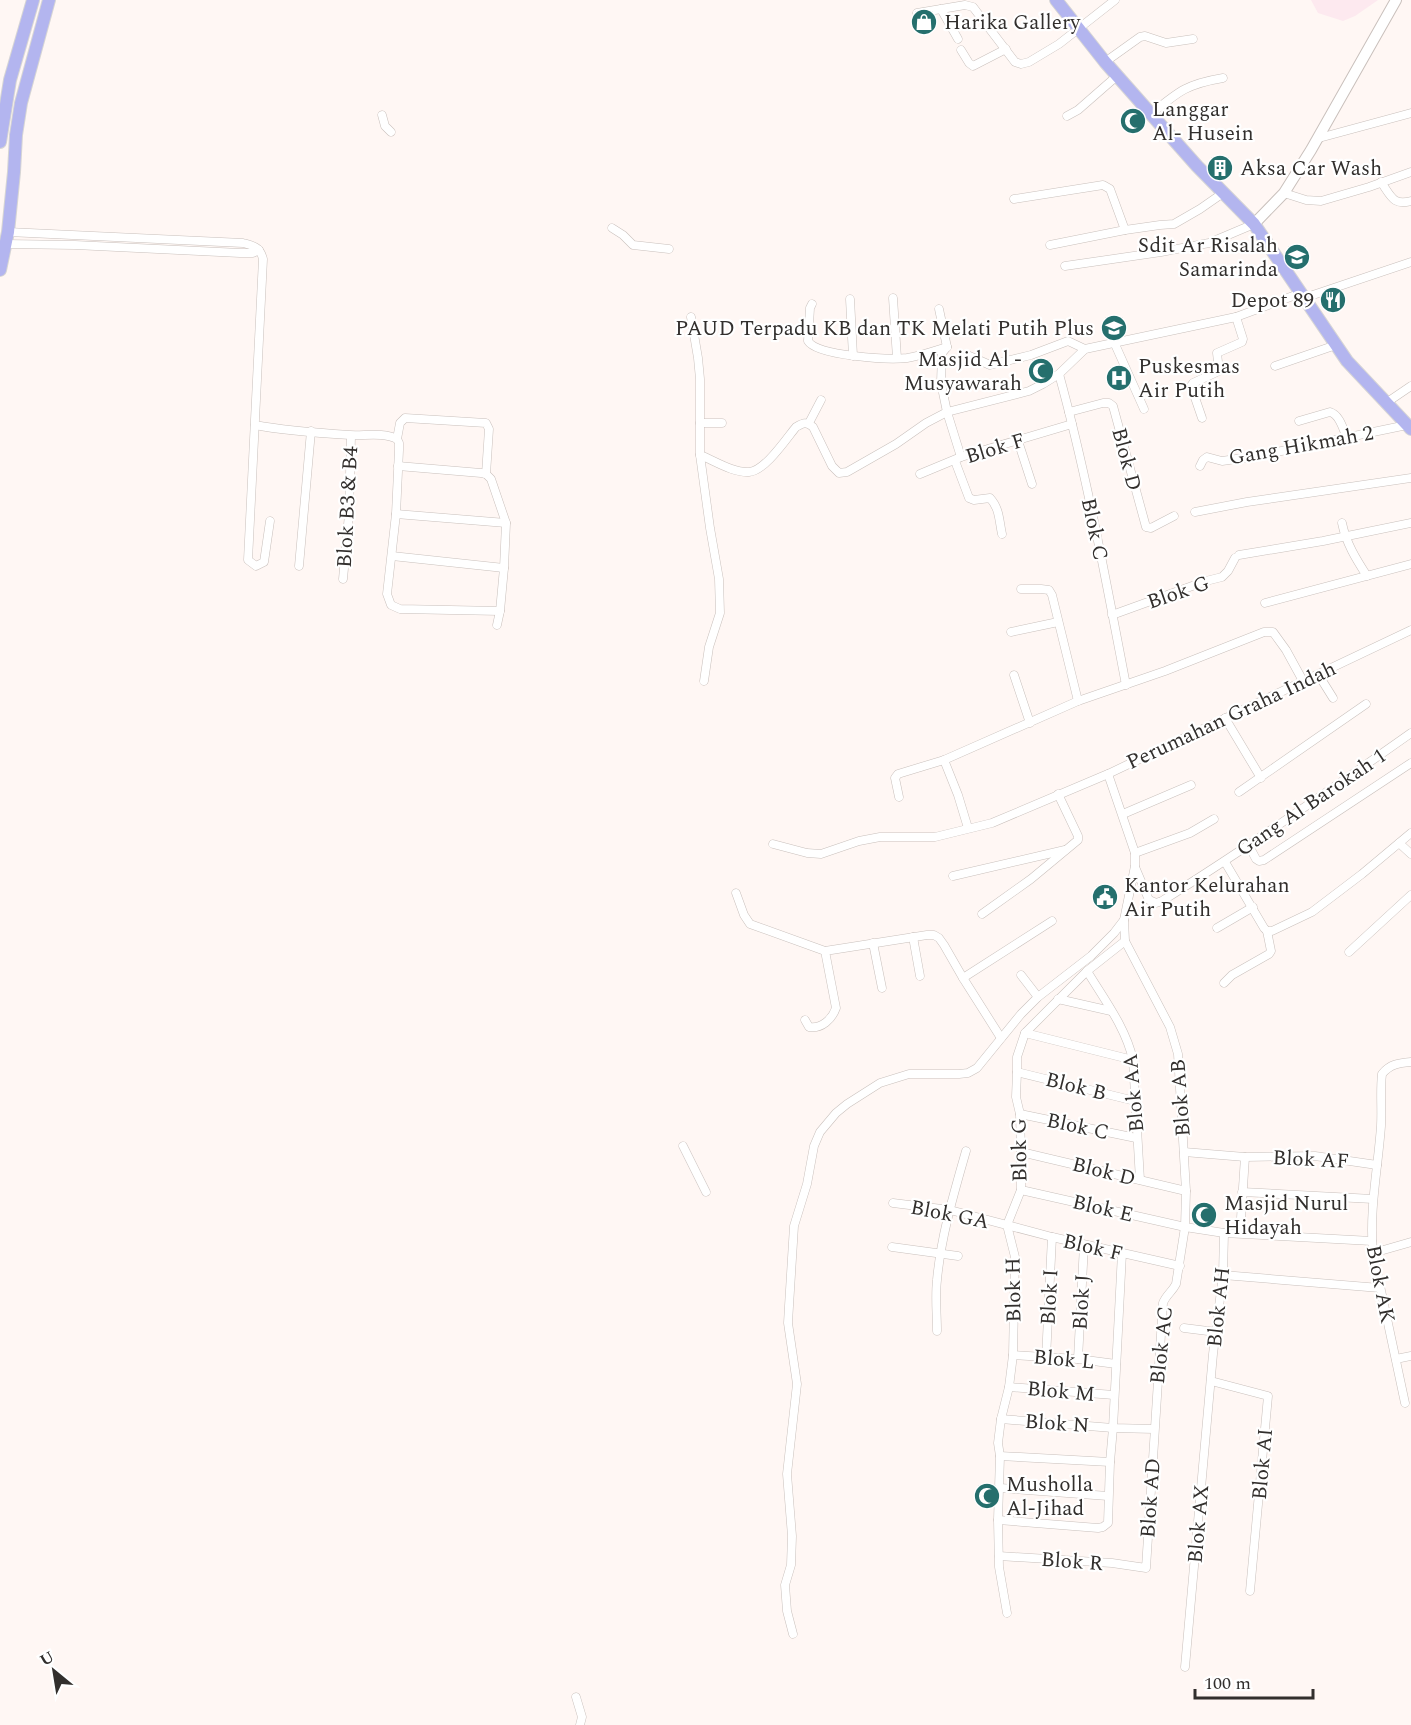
<svg xmlns="http://www.w3.org/2000/svg" width="1411" height="1725" viewBox="0 0 1411 1725" font-family="Spectral,serif">
<style>
.medical{fill:#fde9ef}
.lines{fill:none;stroke-linecap:round;stroke-linejoin:round}
.minor-casing{stroke:#c9c0bc;stroke-width:9}
.secondary-casing{stroke:#c9c0bc;stroke-width:12}
.primary-casing{stroke:#d6d5d5;stroke-width:14}
.minor{stroke:#fff;stroke-width:8}
.secondary{stroke:#fff;stroke-width:10}
.primary{stroke:#b3b5ef;stroke-width:12}
.labels{text-anchor:middle;stroke-width:4.5;stroke-linejoin:round;paint-order:stroke}
.poi-label{font-size:21px;fill:#322f2d;stroke:#fff;text-anchor:start}
.street-label{font-size:21px;fill:#322f2d;stroke:#fff}
</style>
<rect width="100%" height="100%" fill="#fff7f4"/>
<path class="medical" d="M1311,0H1378L1355,16L1343,21L1318,13Z"/>
<g class="lines">
<g class="minor-casing">
<g id="minor">
<path d="M941,9L958,39"/>
<path d="M917,13L965,5L973,7L1015,62L1021,64L1029,62L1059,44L1115,0"/>
<path d="M961,50L969,63L973,66L1006,49"/>
<path d="M1105,62L1140,37L1145,36L1166,43L1193,39"/>
<path d="M1151,114C1179,91 1187,84 1223,78"/>
<path d="M382,115L385,126L391,132"/>
<path d="M1067,116L1078,110L1118,75"/>
<path d="M1319,138L1411,113"/>
<path d="M1381,182C1391,196 1393,206 1411,201"/>
<path d="M1284,193L1306,200L1321,201L1369,187L1411,172"/>
<path d="M1014,199L1103,185L1110,189L1125,230"/>
<path d="M612,228L623,235L633,245L669,249"/>
<path d="M8,232L243,243C254,246 260,247 263,259L248,560L256,566L264,562L270,521"/>
<path d="M6,244L75,245L240,253H253L259,250"/>
<path d="M1050,245L1125,230L1160,225L1174,224L1200,209L1223,193"/>
<path d="M1065,266L1161,252L1209,243L1254,224"/>
<path d="M893,298L897,358"/>
<path d="M1304,298L1411,262"/>
<path d="M850,299L853,356"/>
<path d="M812,304L810,308L808,341C817,356 889,360 907,358C920,356 934,351 947,347"/>
<path d="M939,309L947,347"/>
<path d="M691,317L698,358L700,379V455L710,528L719,579L720,613L709,647L704,681"/>
<path d="M1114,342L1144,409"/>
<path d="M947,347L942,353L941,383L947,412L961,457"/>
<path d="M967,355L990,365L1031,355L1068,341L1085,349"/>
<path d="M1275,366L1336,345"/>
<path d="M1059,374C1087,476 1106,581 1126,685"/>
<path d="M1386,403L1411,386"/>
<path d="M1069,412L1103,403H1109L1113,406L1146,527L1151,528L1174,516"/>
<path d="M1202,418L1191,386L1193,383L1219,371L1217,353L1242,342L1243,339L1236,317"/>
<path d="M1299,421L1330,412C1340,415 1343,429 1347,438"/>
<path d="M700,423H722"/>
<path d="M809,423L821,400"/>
<path d="M255,425C286,431 318,433 350,435C364,436 383,432 397,439L399,443V450L396,514L387,594L391,605L400,609L500,611"/>
<path d="M397,439L400,423L405,418L486,423L489,429L486,474"/>
<path d="M1018,441L1032,484"/>
<path d="M700,455C715,461 733,473 749,472C765,471 786,439 796,427C803,423 806,421 813,427L832,466L839,473L847,472L896,444L926,423L947,412L1029,391L1043,384L1059,374L1085,349L1236,317L1301,293"/>
<path d="M955,461L969,498L974,500L990,498C1000,509 999,521 1002,534"/>
<path d="M398,466L481,473L486,474L491,479L506,523L504,568L500,611L497,625"/>
<path d="M1200,466L1203,460L1207,457L1222,461L1257,456L1407,425"/>
<path d="M920,474L961,457L1072,424"/>
<path d="M1195,512L1247,502L1411,478"/>
<path d="M396,514L506,523"/>
<path d="M1342,523C1346,543 1356,559 1367,576"/>
<path d="M1239,555L1323,541L1411,523"/>
<path d="M392,556L504,568"/>
<path d="M299,566L311,431"/>
<path d="M343,579L349,514L351,436"/>
<path d="M1021,589H1041L1049,590L1052,595L1078,701"/>
<path d="M1265,603L1411,564"/>
<path d="M1112,615L1206,581L1222,577L1228,571L1235,558"/>
<path d="M1011,632L1058,622"/>
<path d="M1318,674L1333,698"/>
<path d="M1014,675L1030,723"/>
<path d="M1225,718L1261,778"/>
<path d="M944,760L958,795L968,828"/>
<path d="M1239,792L1366,704"/>
<path d="M899,797L895,778L898,774L944,760L1078,701L1165,671L1264,632H1273L1286,650L1303,681"/>
<path d="M1123,814L1191,785"/>
<path d="M1399,843L1411,854"/>
<path d="M773,844L807,853L821,854L859,841L880,837H935L992,823L1108,774"/>
<path d="M1248,844L1256,859L1259,861L1264,860L1411,763"/>
<path d="M1135,853L1190,833L1214,819"/>
<path d="M1225,862L1264,928L1267,931H1272L1312,912L1362,874L1411,833"/>
<path d="M1135,867L1149,900L1156,903L1162,901C1247,848 1329,791 1411,733"/>
<path d="M953,876L1065,850"/>
<path d="M736,893L744,915L750,924L825,951"/>
<path d="M982,914L1031,879L1078,840V836L1058,794"/>
<path d="M1217,928L1253,907"/>
<path d="M913,937L920,976"/>
<path d="M873,943L882,988"/>
<path d="M1349,952L1411,895"/>
<path d="M1087,971C1104,999 1126,1028 1133,1060L1140,1180"/>
<path d="M1021,975L1038,997"/>
<path d="M963,978L1052,921"/>
<path d="M1224,983L1232,975L1269,954L1271,951L1267,931"/>
<path d="M1058,999L1111,1011"/>
<path d="M805,1020L809,1027C822,1029 832,1019 836,1008L825,951L927,935H934L939,938L944,945L963,978L1001,1038"/>
<path d="M1025,1033L1133,1060"/>
<path d="M1017,1072L1135,1101"/>
<path d="M1020,1114L1136,1138"/>
<path d="M683,1146L706,1192"/>
<path d="M1021,1152L1186,1191"/>
<path d="M1184,1152L1245,1157L1315,1156L1377,1165"/>
<path d="M1021,1190L1185,1227L1224,1233L1372,1241"/>
<path d="M1242,1192L1373,1199"/>
<path d="M893,1203L950,1210L1052,1237L1180,1266"/>
<path d="M1007,1225L1021,1190V1152L1020,1114L1016,1097L1017,1072V1057L1025,1033L1087,971L1125,941L1124,920L1135,866V853L1108,774L1411,630"/>
<path d="M1240,1233L1245,1157"/>
<path d="M892,1247L958,1256"/>
<path d="M1373,1253L1411,1242"/>
<path d="M1223,1275L1380,1288"/>
<path d="M1184,1328L1216,1332"/>
<path d="M937,1331C937,1314 935,1297 937,1280C941,1236 954,1193 966,1151"/>
<path d="M1013,1355L1078,1359L1116,1364"/>
<path d="M1046,1358L1052,1237"/>
<path d="M1078,1359L1084,1245"/>
<path d="M1396,1359L1411,1356"/>
<path d="M1211,1381L1268,1396L1250,1591"/>
<path d="M1009,1387L1114,1395"/>
<path d="M1405,1403L1373,1253C1369,1210 1378,1168 1381,1126C1382,1108 1380,1091 1382,1074C1390,1064 1399,1063 1411,1062"/>
<path d="M1001,1419L1113,1428L1154,1429"/>
<path d="M1000,1456L1110,1462"/>
<path d="M1000,1488L1108,1496"/>
<path d="M998,1520L1098,1528L1103,1527L1108,1523L1110,1462L1113,1428L1122,1253"/>
<path d="M999,1556L1112,1563L1146,1568L1163,1303C1166,1295 1172,1292 1176,1284L1185,1227L1186,1191L1178,1054L1170,1027L1125,941"/>
<path d="M1007,1613L999,1567L998,1520L1000,1456L998,1443L1001,1419L1009,1387L1013,1355L1015,1257L1007,1225"/>
<path d="M793,1634L787,1611L785,1585L791,1565L792,1536L787,1474L797,1384L788,1323L789,1306L794,1226L807,1184L814,1146L820,1132L836,1113L847,1104L880,1083L909,1074H959L968,1073L977,1068L1021,1014L1038,997L1091,956L1114,933L1124,920"/>
<path d="M1185,1667L1213,1354L1223,1275L1224,1233"/>
<path d="M576,1697L582,1717L580,1725"/>
</g>
</g>
<g class="secondary-casing">
<path id="secondary" d="M1254,224L1284,193L1311,150L1396,0"/>
</g>
<g class="primary-casing">
<g id="primary">
<path d="M1056,0L1105,62L1158,122L1197,166L1254,224L1347,361L1411,429"/>
<path d="M0,142L10,80L33,0"/>
<path d="M0,270L8,232L14,172L16,135L21,103L49,0"/>
</g>
</g>
<use href="#minor" class="minor"/>
<use href="#secondary" class="secondary"/>
<use href="#primary" class="primary"/>
</g>
<defs>
<g id="shop-disc" transform="scale(1.35)"><circle r="9.5" fill="#256f6d" stroke="#fff"/><path d="M-5-2.5h2.3a2.7 3.5 0 0 1 5.4 0H5L5.5 6h-11ZM-1.5-2.5h3a1.5 2.3 0 0 0-3 0Z" fill="#fff"/></g>
<g id="mosque-disc" transform="scale(1.35)"><circle r="9.5" fill="#256f6d" stroke="#fff"/><path d="M3.5-4.9A6 6 0 1 0 3.5 4.9A5 5 0 1 1 3.5-4.9Z" fill="#fff"/></g>
<g id="building-disc" transform="scale(1.35)"><circle r="9.5" fill="#256f6d" stroke="#fff"/><path d="M-4-6H4V6H1V3H-1V6H-4ZM-2.5-4.3h1.7v1.8h-1.7ZM.8-4.3h1.7v1.8H.8ZM-2.5-1h1.7V.8h-1.7ZM.8-1h1.7V.8H.8Z" fill="#fff"/></g>
<g id="school-disc" transform="scale(1.35)"><circle r="9.5" fill="#256f6d" stroke="#fff"/><path d="M0-5L7-2L0 1L-7-2ZM-4 1L0 2.5L4 1V4Q0 6-4 4Z" fill="#fff"/></g>
<g id="restaurant-disc" transform="scale(1.35)"><circle r="9.5" fill="#256f6d" stroke="#fff"/><path d="M-5-6h1v4h1v-4h1v4h1v-4h1v5L-1.5 .5V6h-2V.5L-5-1ZM5-6V6H3V1.5H1.5Q1.5-4 5-6Z" fill="#fff"/></g>
<g id="hospital-disc" transform="scale(1.35)"><circle r="9.5" fill="#256f6d" stroke="#fff"/><path d="M-5-5h3v3.5h4V-5h3V5h-3V1.5h-4V5h-3Z" fill="#fff"/></g>
<g id="civic-disc" transform="scale(1.35)"><circle r="9.5" fill="#256f6d" stroke="#fff"/><path d="M-.6-6.5H3V-4.5H.6V-3L4-1V1h2V6H-6V1h2V-1L-.6-3ZM-1.2 2.5V6h2.4V2.5Z" fill="#fff"/></g>
</defs>
<g fill-rule="evenodd">
<use href="#shop-disc" x="924" y="22"/>
<use href="#mosque-disc" x="1133" y="121"/>
<use href="#building-disc" x="1220" y="168"/>
<use href="#school-disc" x="1297" y="257"/>
<use href="#restaurant-disc" x="1333" y="300"/>
<use href="#school-disc" x="1114" y="328"/>
<use href="#mosque-disc" x="1041" y="371"/>
<use href="#hospital-disc" x="1119" y="378"/>
<use href="#civic-disc" x="1105" y="897"/>
<use href="#mosque-disc" x="1204" y="1215"/>
<use href="#mosque-disc" x="987" y="1496"/>
</g>
<g class="labels">
<g class="poi-label">
<text x="944" y="29">Harika Gallery</text>
<text x="1152" y="116">Langgar<tspan x="1152" dy="24">Al- Husein</tspan></text>
<text x="1240" y="175">Aksa Car Wash</text>
<text x="1278" y="252" text-anchor="end">Sdit Ar Risalah<tspan x="1278" dy="24">Samarinda</tspan></text>
<text x="1314" y="307" text-anchor="end">Depot 89</text>
<text x="1094" y="335" text-anchor="end">PAUD Terpadu KB dan TK Melati Putih Plus</text>
<text x="1022" y="366" text-anchor="end">Masjid Al -<tspan x="1022" dy="24">Musyawarah</tspan></text>
<text x="1138" y="373">Puskesmas<tspan x="1138" dy="24">Air Putih</tspan></text>
<text x="1124" y="892">Kantor Kelurahan<tspan x="1124" dy="24">Air Putih</tspan></text>
<text x="1224" y="1210">Masjid Nurul<tspan x="1224" dy="24">Hidayah</tspan></text>
<text x="1006" y="1491">Musholla<tspan x="1006" dy="24">Al-Jihad</tspan></text>
</g>
<g class="street-label">
<text transform="translate(1301 445) rotate(-10)" y="7">Gang Hikmah 2</text>
<text transform="translate(995 448) rotate(-17)" y="7">Blok F</text>
<text transform="translate(1127 459) rotate(75)" y="7">Blok D</text>
<text transform="translate(347 507) rotate(-87)" y="7">Blok B3 &amp; B4</text>
<text transform="translate(1095 529) rotate(78)" y="7">Blok C</text>
<text transform="translate(1178 592) rotate(-19)" y="7">Blok G</text>
<text transform="translate(1231 715) rotate(-25)" y="7">Perumahan Graha Indah</text>
<text transform="translate(1311 802) rotate(-34)" y="7">Gang Al Barokah 1</text>
<text transform="translate(1076 1086) rotate(14)" y="7">Blok B</text>
<text transform="translate(1133 1093) rotate(-95)" y="7">Blok AA</text>
<text transform="translate(1180 1098) rotate(-94)" y="7">Blok AB</text>
<text transform="translate(1078 1126) rotate(12)" y="7">Blok C</text>
<text transform="translate(1019 1150) rotate(-91)" y="7">Blok G</text>
<text transform="translate(1311 1159) rotate(3)" y="7">Blok AF</text>
<text transform="translate(1104 1171) rotate(14)" y="7">Blok D</text>
<text transform="translate(1103 1208) rotate(13)" y="7">Blok E</text>
<text transform="translate(950 1214) rotate(11)" y="7">Blok GA</text>
<text transform="translate(1093 1247) rotate(13)" y="7">Blok F</text>
<text transform="translate(1381 1284) rotate(79)" y="7">Blok AK</text>
<text transform="translate(1013 1290) rotate(-91)" y="7">Blok H</text>
<text transform="translate(1049 1297) rotate(-87)" y="7">Blok I</text>
<text transform="translate(1081 1302) rotate(-87)" y="7">Blok J</text>
<text transform="translate(1218 1307) rotate(-84)" y="7">Blok AH</text>
<text transform="translate(1161 1345) rotate(-84)" y="7">Blok AC</text>
<text transform="translate(1064 1359) rotate(5)" y="7">Blok L</text>
<text transform="translate(1061 1391) rotate(5)" y="7">Blok M</text>
<text transform="translate(1057 1423) rotate(4)" y="7">Blok N</text>
<text transform="translate(1262 1464) rotate(-85)" y="7">Blok AI</text>
<text transform="translate(1150 1498) rotate(-86)" y="7">Blok AD</text>
<text transform="translate(1198 1524) rotate(-85)" y="7">Blok AX</text>
<text transform="translate(1072 1561) rotate(4)" y="7">Blok R</text>
</g>
</g>
<g transform="translate(54 1671) rotate(330)" stroke="#ffffff" stroke-width="4.5" paint-order="stroke">
<path d="M0-4.5L10 22L0 15L-10 22Z" fill="#322f2d"/>
<text y="-9" font-size="16" font-weight="bold" text-anchor="middle" fill="#322f2d">U</text>
</g>
<path d="M1195 1689v9h118v-9" fill="none" stroke="#322f2d" stroke-width="3"/>
<text x="1204" y="1689" font-size="18" fill="#322f2d" stroke="#ffffff" stroke-width="4.5" paint-order="stroke">100 m</text>
</svg>
